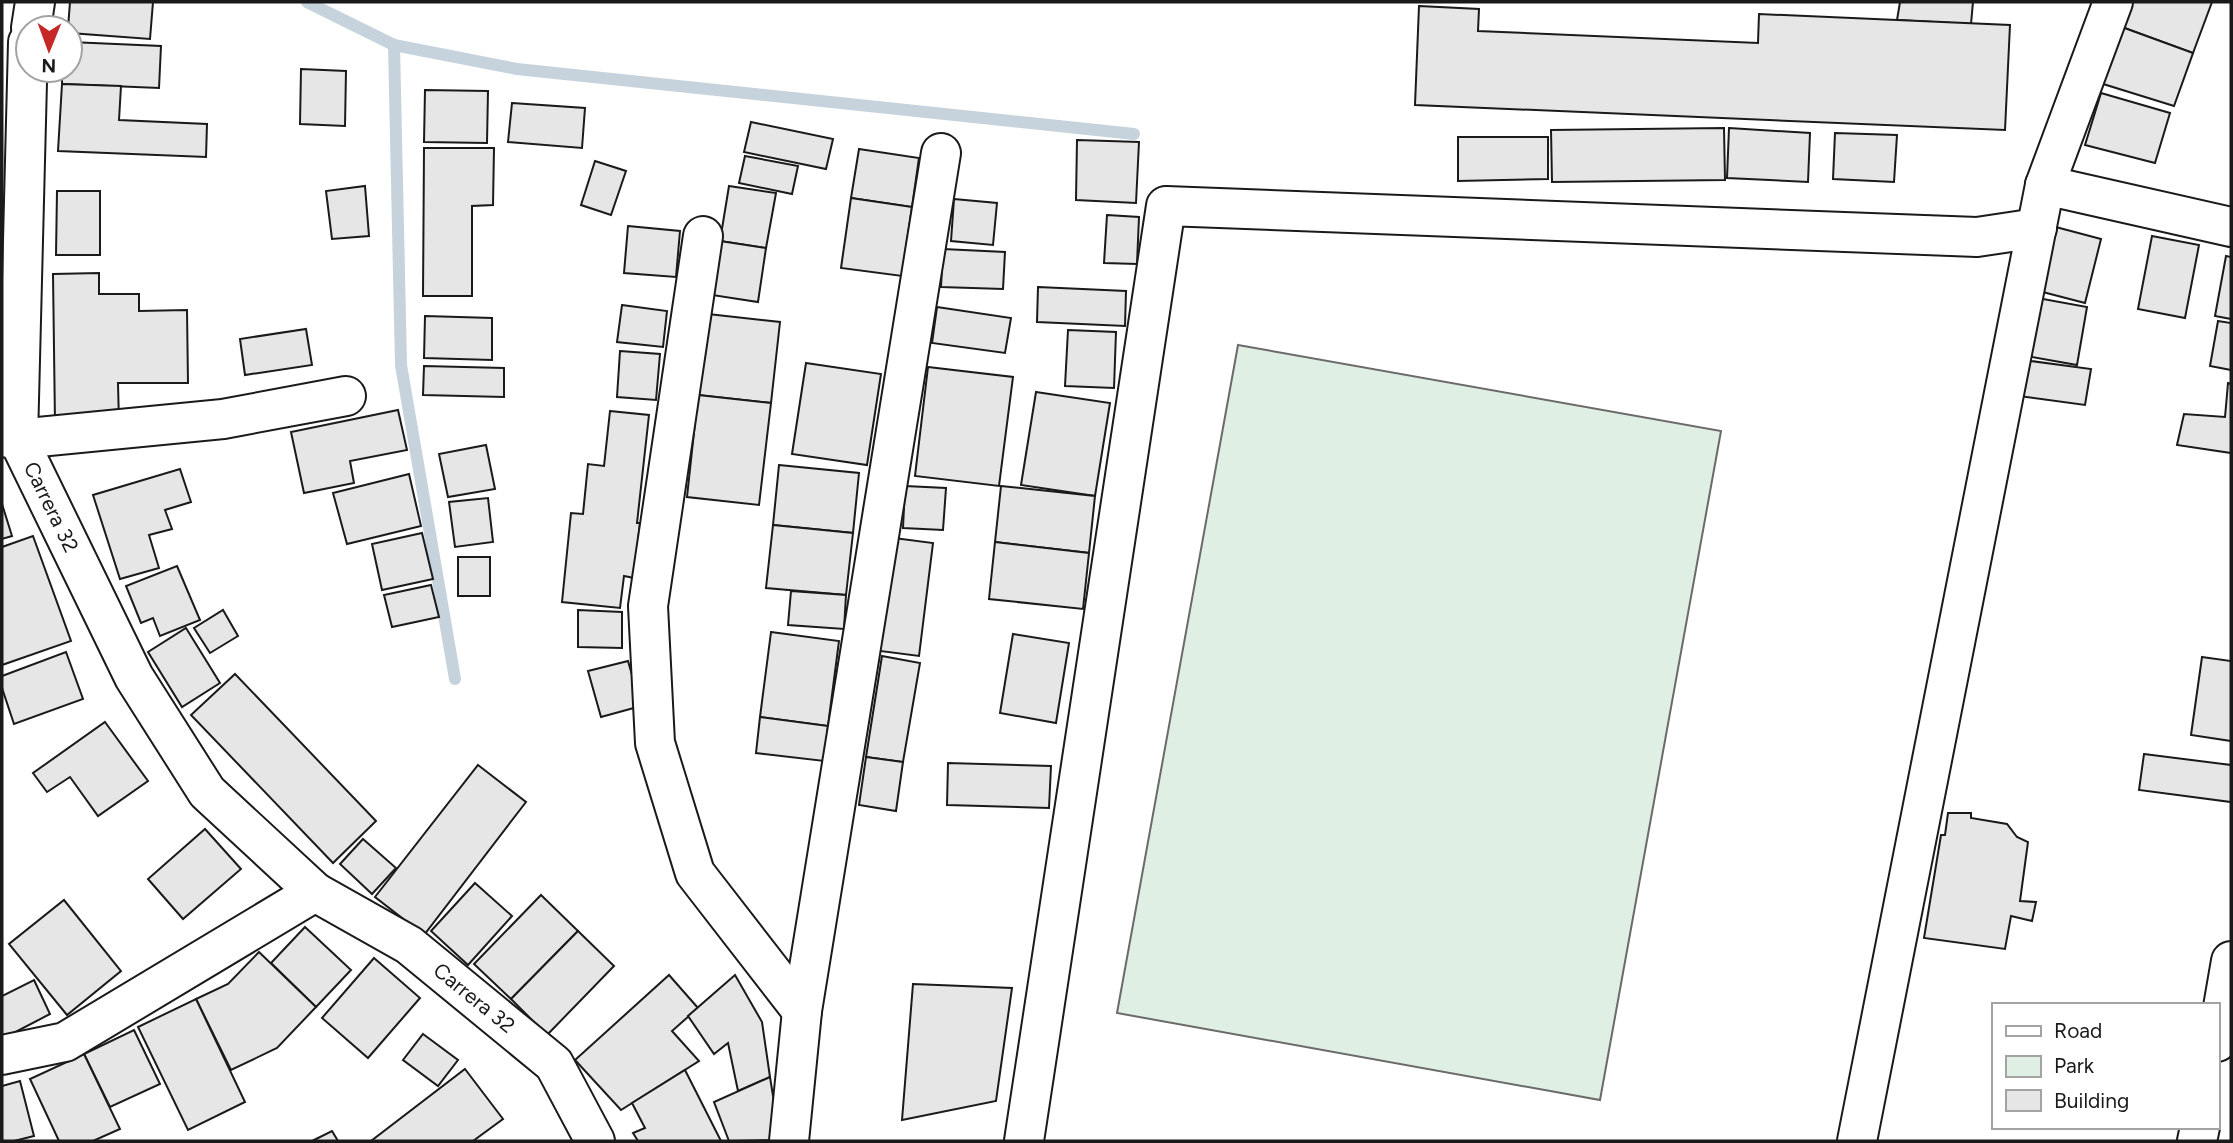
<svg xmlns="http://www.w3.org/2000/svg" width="2233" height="1143" viewBox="0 0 2233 1143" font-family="Figtree,sans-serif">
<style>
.green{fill:#e0efe3;stroke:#6a6a6a;stroke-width:2}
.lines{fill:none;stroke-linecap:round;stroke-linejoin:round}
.stream{stroke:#c6d2dc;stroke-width:12}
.building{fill:#e6e6e6;stroke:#1a1a1a;stroke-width:2}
.street-casing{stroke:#1a1a1a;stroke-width:42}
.secondary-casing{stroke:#1a1a1a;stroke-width:42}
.street{stroke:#fff;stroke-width:38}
.secondary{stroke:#fff;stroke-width:38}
.labels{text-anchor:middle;stroke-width:5;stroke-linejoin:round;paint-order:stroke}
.street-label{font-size:21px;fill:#1a1a1a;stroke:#fff}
</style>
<rect width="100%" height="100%" fill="#fff"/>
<path class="green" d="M1238,345L1721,431L1600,1100L1117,1013Z"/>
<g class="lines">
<g class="stream">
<path d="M307,2L394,45L517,69L1134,134"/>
<path d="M394,45L401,365L455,679"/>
</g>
</g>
<g class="building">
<path d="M70,2H153L150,39L70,33V28H68Z"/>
<path d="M1900,2H1973L1971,24L1897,20Z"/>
<path d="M2128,2H2212L2193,53L2119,26Z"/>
<path d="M1419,6L1479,9L1478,31L1758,43L1759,14L2010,25L2005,130L1415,105Z"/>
<path d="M2119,26L2193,53L2174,106L2100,83Z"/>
<path d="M70,42L161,46L159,88L62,84V70H70Z"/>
<path d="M301,69L346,71L345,126L300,124Z"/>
<path d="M62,84L121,86L119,120L207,124L206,157L58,151Z"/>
<path d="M425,90L488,91L487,143L424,142Z"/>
<path d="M2101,93L2170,113L2155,163L2085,145Z"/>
<path d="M512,103L585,108L582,148L508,142Z"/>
<path d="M751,122L833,139L826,169L744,152Z"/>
<path d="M1724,128L1725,180L1552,182L1551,130Z"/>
<path d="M1729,128L1810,133L1808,182L1727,178Z"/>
<path d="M1835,133L1897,135L1894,182L1833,179Z"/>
<path d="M1458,137H1548V179L1458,181Z"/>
<path d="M1077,140L1139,142L1136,203L1076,200Z"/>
<path d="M424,148H494L493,205L472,206V296H423Z"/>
<path d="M859,149L919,158L912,207L851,198Z"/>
<path d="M745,156L798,166L792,194L739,183Z"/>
<path d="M595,161L626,171L611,215L581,205Z"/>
<path d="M365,186L369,236L332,239L326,191Z"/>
<path d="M729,186L776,193L766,248L720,241Z"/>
<path d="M57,191H100V255H56Z"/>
<path d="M851,198L912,207L902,276L841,268Z"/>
<path d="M954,199L997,203L993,245L951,241Z"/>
<path d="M1107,215L1139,217L1137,264L1104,263Z"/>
<path d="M628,226L680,231L676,277L624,273Z"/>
<path d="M2052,226L2101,239L2085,303L2035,290Z"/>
<path d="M2152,236L2199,245L2185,318L2138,309Z"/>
<path d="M720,241L766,248L758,302L712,295Z"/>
<path d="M943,249L1005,252L1003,289L941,287Z"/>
<path d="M2226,256L2231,257V319L2215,316Z"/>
<path d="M99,273V294H139V311L187,310L188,383H118L119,423H55L53,274Z"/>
<path d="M1038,287L1126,291L1125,326L1037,322Z"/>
<path d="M2032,297L2087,307L2077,365L2021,355Z"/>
<path d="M622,305L667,311L663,347L617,342Z"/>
<path d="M937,307L1011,318L1005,353L932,343Z"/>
<path d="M708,314L780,322L771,403L698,395Z"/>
<path d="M425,316L492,318V360L424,358Z"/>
<path d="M2218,321L2231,323V370L2210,366Z"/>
<path d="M306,329L312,365L245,375L240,339Z"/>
<path d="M1068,330L1116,332L1114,388L1065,386Z"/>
<path d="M620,351L660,354L656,400L617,397Z"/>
<path d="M2016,359L2091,369L2085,405L2011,395Z"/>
<path d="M806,363L881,374L867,465L792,454Z"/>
<path d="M424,366L504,368V397L423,395Z"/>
<path d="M928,367L1013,377L999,486L915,476Z"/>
<path d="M2228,383L2231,384V453L2177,445L2184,414L2225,417Z"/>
<path d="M1036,392L1110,403L1095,496L1021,485Z"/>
<path d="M698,395L771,403L759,505L687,497Z"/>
<path d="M398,410L407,450L350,461L354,483L304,493L291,432Z"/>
<path d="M610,411L649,415L637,523H640L634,578L624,576L620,608L562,602L571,513L583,514L588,464L604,466Z"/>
<path d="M486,445L495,489L448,497L439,454Z"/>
<path d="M779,465L859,473L853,533L773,525Z"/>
<path d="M180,469L191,502L165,510L172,529L149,535L159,568L120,579L93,495Z"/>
<path d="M409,474L421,526L347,544L333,493Z"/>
<path d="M905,486L946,488L943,530L903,528Z"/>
<path d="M1001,486L1095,496L1089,553L995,542Z"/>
<path d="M488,498L493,542L455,547L449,502Z"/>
<path d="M2,504L12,536L2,539Z"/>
<path d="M773,525L853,533L846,595L766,588Z"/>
<path d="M422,533L433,579L382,590L372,544Z"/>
<path d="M33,536L71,641L2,665V547Z"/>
<path d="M894,538L933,543L919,656L880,651Z"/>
<path d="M995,542L1089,553L1083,609L989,599Z"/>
<rect x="458" y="557" width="32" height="39"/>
<path d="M177,566L200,620L160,636L153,618L141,623L126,586Z"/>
<path d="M431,585L439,617L392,627L384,595Z"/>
<path d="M791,591L846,595L844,629L788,625Z"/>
<path d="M223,610L238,636L210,653L194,628Z"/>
<path d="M578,610L622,612V648L578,647Z"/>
<path d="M186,628L220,683L182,707L148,652Z"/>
<path d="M771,632L839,641L828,726L760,717Z"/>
<path d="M1013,634L1069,643L1056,723L1000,713Z"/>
<path d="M66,652L83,699L14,724L2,688V676Z"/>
<path d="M882,656L920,663L903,762L866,757Z"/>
<path d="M2202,657L2231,661V741L2191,735Z"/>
<path d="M628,661L641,706L601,717L588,671Z"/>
<path d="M235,674L376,821L333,863L191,715Z"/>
<path d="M760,717L828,726L824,761L756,753Z"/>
<path d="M105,722L148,781L98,816L70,777L47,792L33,773Z"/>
<path d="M2144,754L2231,765V802L2139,790Z"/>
<path d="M866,757L903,762L896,811L859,805Z"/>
<path d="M948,763L1051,766L1049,808L947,805Z"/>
<path d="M478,765L526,802L424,935L375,897Z"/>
<path d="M1948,813H1971V818L2007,824L2017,837L2028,842L2020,901L2036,902L2032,921L2011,916L2005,949L1924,938L1941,835H1945Z"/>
<path d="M205,829L241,869L183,919L148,879Z"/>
<path d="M363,839L396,868L372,894L340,864Z"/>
<path d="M475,883L512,916L468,965L431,931Z"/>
<path d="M541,895L578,931L511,999L474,964Z"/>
<path d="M64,900L121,971L67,1015L9,944Z"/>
<path d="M305,927L351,970L316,1007L271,963Z"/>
<path d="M578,931L614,966L547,1035L511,999Z"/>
<path d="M259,952L316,1007L277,1048L231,1070L196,999L228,984Z"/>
<path d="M374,958L420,998L368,1058L322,1018Z"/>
<path d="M669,975L698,1008L672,1031L699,1061L621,1110L575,1060Z"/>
<path d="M735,975L762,1022L770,1077L738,1091L728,1043L714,1054L688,1016Z"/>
<path d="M34,980L50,1014L2,1039V996Z"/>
<path d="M913,984L1012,988L996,1101L902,1120Z"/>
<path d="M196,999L245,1102L188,1130L138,1027Z"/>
<path d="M134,1030L160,1084L110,1107L84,1054Z"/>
<path d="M423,1034L458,1060L438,1086L403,1060Z"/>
<path d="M84,1054L120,1129L93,1141H59L30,1079Z"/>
<path d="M465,1069L503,1119L473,1141H371Z"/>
<path d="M685,1070L721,1141H638L633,1133L645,1128L632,1103Z"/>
<path d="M770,1077L780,1140L729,1141L714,1102Z"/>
<path d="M20,1081L34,1136L14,1141H2V1086Z"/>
<path d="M332,1131L338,1141H312Z"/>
</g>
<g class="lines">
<g class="street-casing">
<g id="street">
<path d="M2045,185L2231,227"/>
<path d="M703,236L648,606L655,743L695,873L802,1011"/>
<path d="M2,437L18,439L223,419L346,396"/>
<path d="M315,892L409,945L554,1064L595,1141"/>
<path d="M2217,1042L2231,961"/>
<path d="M789,1141L802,1011L941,153"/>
<path d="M1024,1141L1166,206L1977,237L2037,228"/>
<path d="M1857,1141L2045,185L2113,2"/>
<path d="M2197,1141L2200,1127"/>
</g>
</g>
<g class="secondary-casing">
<g id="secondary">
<path d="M31,28L35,2"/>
<path d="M2,1055L65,1042L315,892L207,792L134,677L18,439L28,42"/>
</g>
</g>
<use href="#street" class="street"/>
<use href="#secondary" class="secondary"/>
</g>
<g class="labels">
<g class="street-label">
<text transform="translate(51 507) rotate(64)" y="7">Carrera 32</text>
<text transform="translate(474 998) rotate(39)" y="7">Carrera 32</text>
</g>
</g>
<rect width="2233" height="1143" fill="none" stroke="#1a1a1a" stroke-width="7"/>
<rect x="1992" y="1003" width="228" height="126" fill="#ffffff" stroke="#a3a3a3" stroke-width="2"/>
<rect x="2006" y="1026" width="35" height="10" fill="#ffffff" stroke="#a3a3a3" stroke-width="2"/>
<text x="2054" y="1038" font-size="21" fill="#1a1a1a">Road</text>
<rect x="2006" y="1056" width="35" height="21" fill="#e0efe3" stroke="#a3a3a3" stroke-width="2"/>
<text x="2054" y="1073" font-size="21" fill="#1a1a1a">Park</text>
<rect x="2006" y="1090" width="35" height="21" fill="#e6e6e6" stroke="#a3a3a3" stroke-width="2"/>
<text x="2054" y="1108" font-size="21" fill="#1a1a1a">Building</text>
<g transform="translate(49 49) rotate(181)"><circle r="33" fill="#ffffff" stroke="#a3a3a3" stroke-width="2"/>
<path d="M0-5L12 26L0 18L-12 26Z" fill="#c62828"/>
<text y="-10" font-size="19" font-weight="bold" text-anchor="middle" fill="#1a1a1a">N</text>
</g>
</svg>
